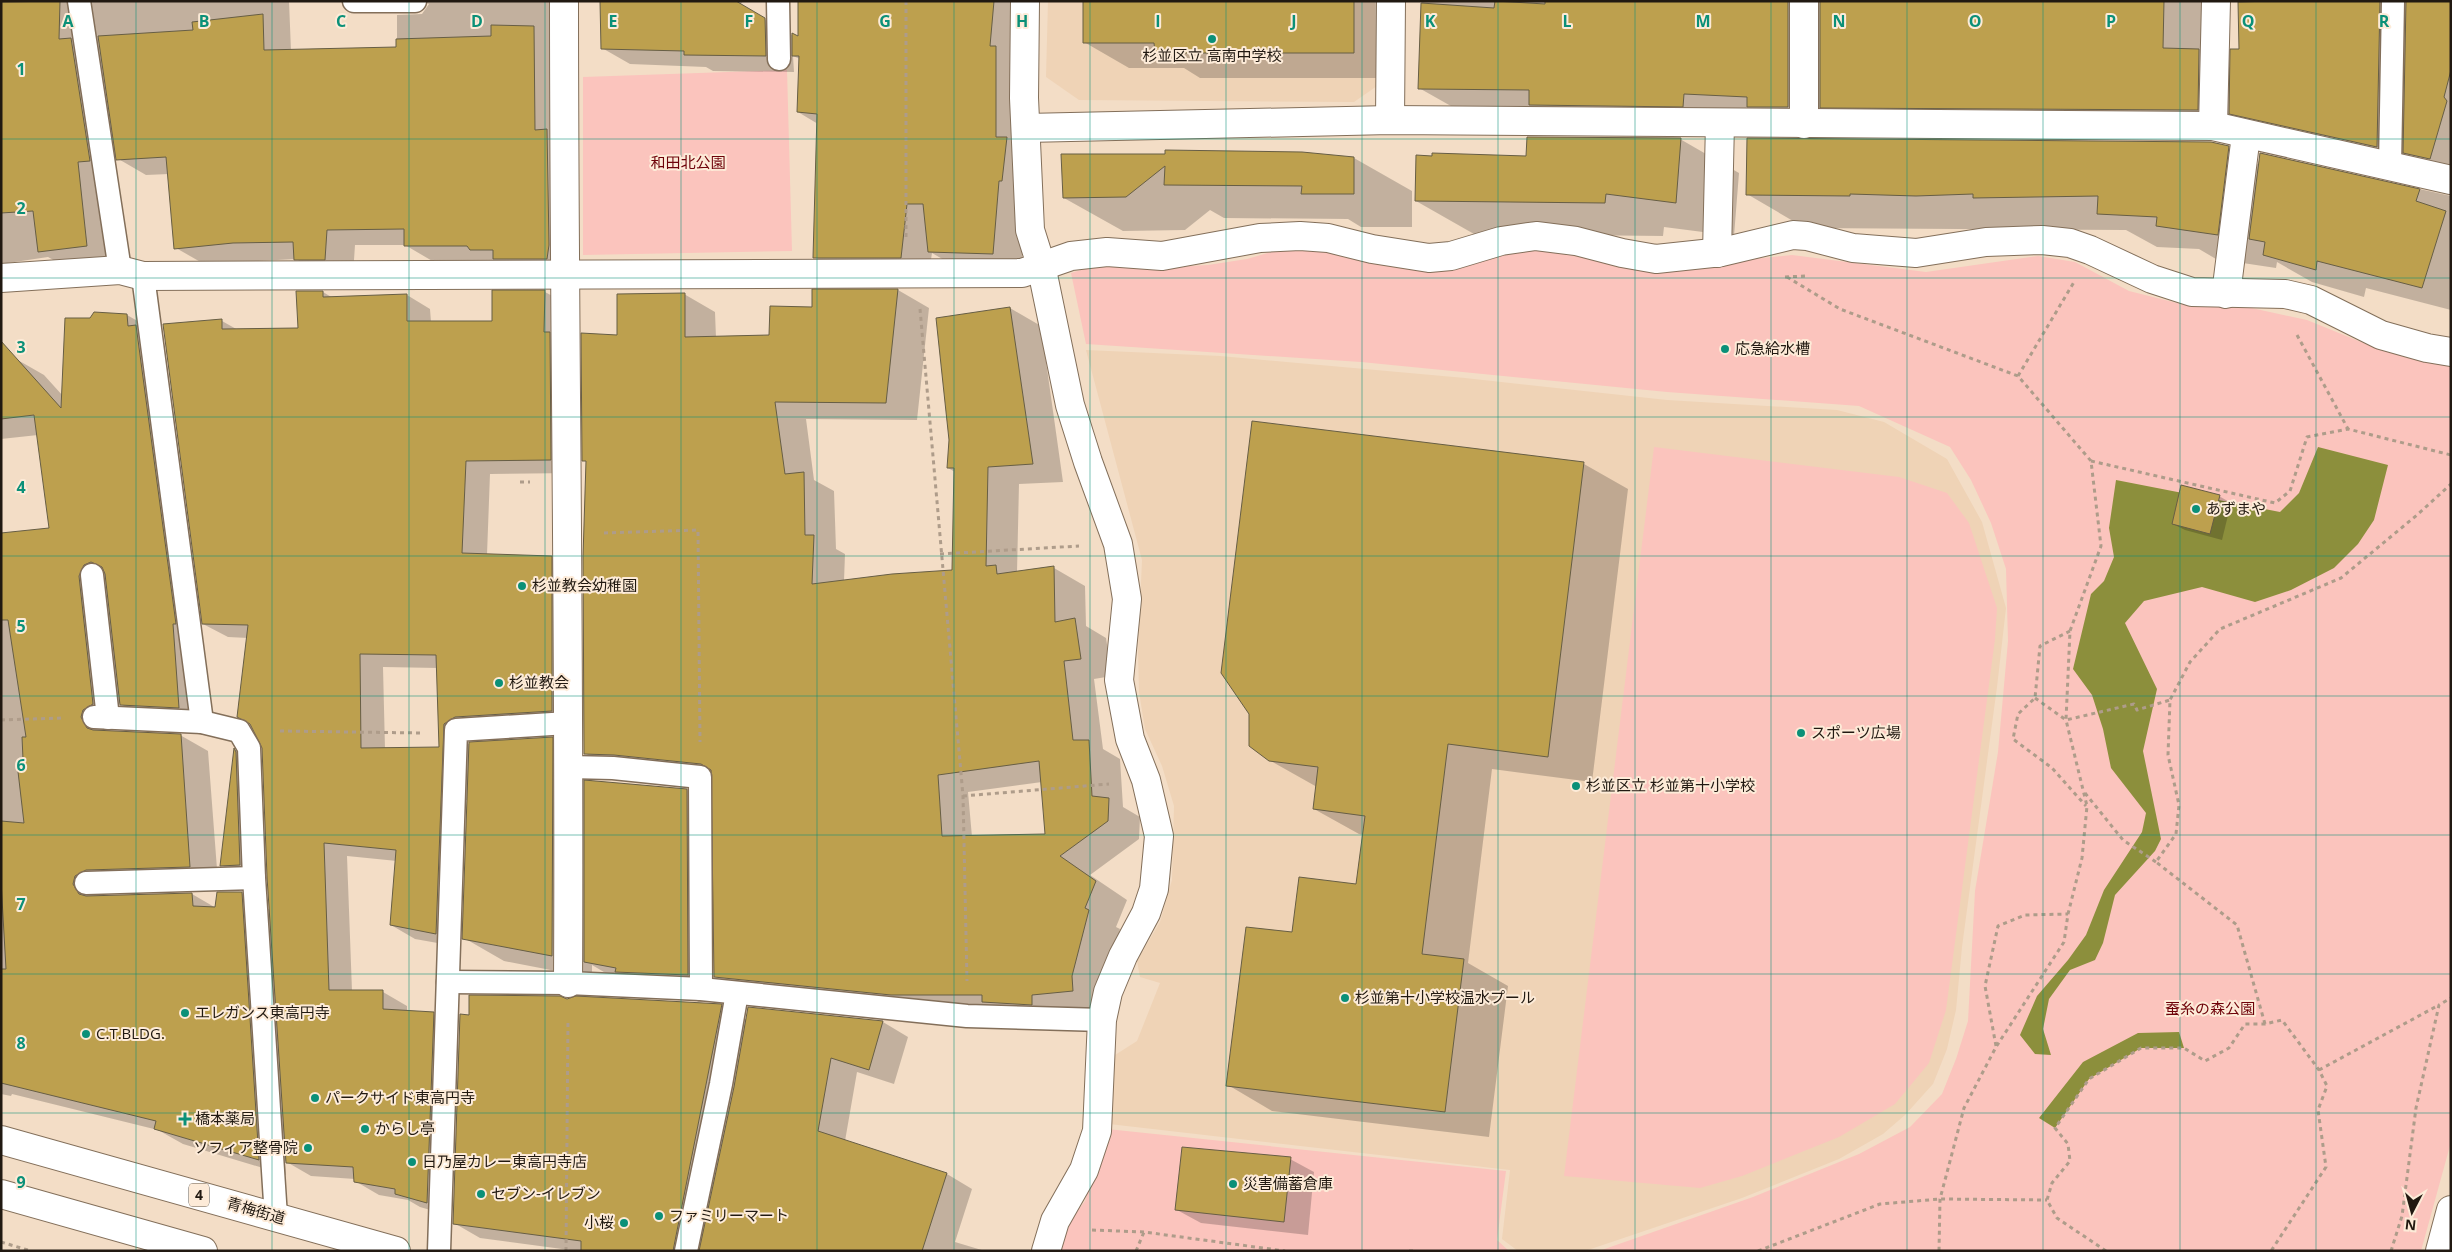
<svg xmlns="http://www.w3.org/2000/svg" width="2452" height="1252" viewBox="0 0 2452 1252" font-family="'Open Sans','Noto Sans JP',sans-serif">
<style>
.built{fill:#efd3b6}
.green{fill:#fbc4bd}
.water{fill:#8c8f3c}
.shadow{fill:#0003;fill-rule:evenodd}
.building{fill:#bda04e;stroke:#675e45;fill-rule:evenodd}
.lines{fill:none;stroke-linecap:round;stroke-linejoin:round}
.lane-casing{stroke:#836f5a;stroke-width:25}
.street-casing{stroke:#836f5a;stroke-width:30}
.primary-casing{stroke:#836f5a;stroke-width:30}
.path{stroke:#ae9c8a;stroke-width:3;stroke-dasharray:4 4;stroke-linecap:butt}
.lane{stroke:#fff;stroke-width:22}
.street{stroke:#fff;stroke-width:28}
.primary{stroke:#fff;stroke-width:28}
.grid{fill:none;stroke:#0b9078;stroke-width:1;stroke-opacity:0.55}
.poi-dot{fill:#0b9078;stroke:#fdebd8;stroke-width:2}
.labels{text-anchor:middle;stroke-width:4;stroke-linejoin:round;paint-order:stroke}
.shield{fill:#fdebd8;stroke:#63584d;stroke-width:1}
.shield-label{font-size:14px;font-weight:bold;fill:#211911}
.poi-label{font-size:15px;fill:#211911;stroke:#fdebd8;text-anchor:start}
.park-label{font-size:15px;fill:#6e0209;stroke:#fdebd8}
.street-label{font-size:15px;fill:#211911;stroke:#fdebd8}
.grid-label{font-size:16px;text-anchor:middle;font-weight:bold;fill:#0b9078;stroke:#fdebd8;stroke-width:4;stroke-linejoin:round;paint-order:stroke}
</style>
<rect width="100%" height="100%" fill="#f3ddc6"/>
<g class="built">
<path d="M1048,1H1375L1377,86L1354,102L1079,100L1046,77Z"/>
<path d="M1086,350L1220,356L1465,378L1667,400L1837,410L1884,422L1947,459L1982,522L2006,608L1997,687L1962,947L1956,1010L1947,1049L1933,1084L1905,1115L1883,1134L1839,1159L1742,1198L1585,1251H1518L1502,1239L1510,1170L1109,1124L1115,1055L1137,1041L1160,983L1140,977L1137,961L1160,922L1172,880L1174,806L1162,766L1145,729L1139,692L1138,652L1142,560Z"/>
</g>
<g class="green">
<path d="M787,70L792,251L583,255V77Z"/>
<path d="M1552,247L1744,260L1792,255L1926,272L2038,256L2075,262L2129,291L2189,306L2247,307L2307,320L2383,351L2451,359V1142L2421,1251H1599L1753,1197L1859,1154L1910,1127L1942,1094L1956,1059L1968,1021L1975,891L1998,752L2008,641L2006,569L1991,523L1971,480L1950,447L1859,406L1667,392L1361,362L1086,344L1071,273L1097,265L1153,268L1208,265L1247,259L1281,249L1507,251Z"/>
<path d="M1654,447L1899,477L1947,493L1969,523L1997,608L1995,639L1946,1010L1929,1063L1895,1104L1839,1137L1742,1176L1700,1188L1564,1176Z"/>
<path d="M1107,1129L1506,1171L1497,1240L1509,1251H1056L1067,1225L1085,1201Z"/>
</g>
<g class="water">
<path d="M2318,447L2388,465L2374,520L2358,544L2334,568L2291,590L2255,602L2202,587L2144,601L2125,623L2157,689L2143,751L2161,839L2155,851L2115,895L2103,943L2095,960L2070,970L2049,999L2043,1029L2051,1055L2035,1054L2020,1035L2037,996L2068,960L2086,935L2104,890L2142,832L2146,813L2111,768L2103,729L2092,695L2073,669L2091,594L2104,581L2114,557L2109,528L2116,480L2280,512L2299,493Z"/>
<path d="M2179,1032L2184,1048H2141L2089,1079L2055,1128L2039,1118L2083,1062L2138,1033Z"/>
</g>
<g class="shadow">
<path d="M1,1H289L291,51L397,48V15L422,14L429,4L421,1H561L577,262H434L405,245H355L353,275H324L296,259L204,264L176,248L169,174L146,175L115,157L118,177H105L115,262L68,268L48,257L1,264Z"/>
<path d="M601,1H743L740,5L799,39V1H1023L1027,196L1021,270L958,268L932,253L929,273L843,274L815,257L818,124L798,112L800,59L793,56L794,72L713,71L706,67L630,64L602,48Z"/>
<path d="M1084,1H1398V78H1200L1184,68H1129L1084,42Z"/>
<path d="M1422,1H2203L2202,51L2231,68L2240,50L2275,1H2451V179L2279,141L2236,116V132L1458,110L1419,88Z"/>
<path d="M1680,139L1739,173L1734,236L1664,227L1663,236L1474,234L1416,201L1433,157H1527Z"/>
<path d="M2228,147L2259,165L2261,154L2451,196V310L2366,288L2364,297L2312,282L2277,262L2276,268L2216,259L2199,249L2157,247L2126,230L1805,228L1747,194Z"/>
<path d="M1166,155L1354,158L1412,191V227H1361L1348,219L1224,218L1210,210L1185,230L1123,231L1064,198Z"/>
<path d="M898,290L929,308L917,420L806,419L814,480L834,491L836,549L845,554L844,581L953,572L955,472L948,468L1010,308L1041,326L1063,482L1019,484L1017,573L1054,568L1085,586L1086,626L1106,638L1112,676L1094,679L1103,749L1120,759L1123,807L1140,817L1139,839L1090,875L1127,900L1116,927L1120,929L1103,995L1104,1008L1063,1013L747,994L715,976L713,814H711L712,988L609,975L592,965V978L504,961L464,938L468,800H466L460,947L415,939L391,925L397,861L347,856L352,991L383,992L407,1006V1012L433,1014L457,1027L451,1216L420,1207L408,1200L379,1195L355,1181V1179L311,1176L285,1161L286,1175L183,1144L158,1130L12,1094L11,1096L1,1094V534L50,529L38,435L1,439V362L16,359L44,375L63,396L91,320L127,315L155,331V337L164,343L203,639H200L206,723L149,720L119,703L120,720L111,725L109,732L180,735L208,751L218,882L102,892L101,897L192,894L216,908L241,893L270,910L263,747L248,638L228,637L203,624L222,321L238,330L299,329L323,292L333,298L407,295L430,309L431,322H493L494,292H545L569,305L574,473L490,474L487,555L551,558L575,571L576,724L468,738V744L552,738L593,762L592,782L687,790L713,805V779L616,772L585,753L588,462L583,460L618,336L684,294L715,312L716,338L770,337L813,308ZM383,667L438,668L440,748L385,749ZM1042,782L1047,835L972,837L968,792Z"/>
<path d="M1253,422L1584,464L1628,489L1592,782L1492,769L1468,963L1508,986L1489,1137L1272,1111L1228,1085L1293,934L1357,885L1364,835L1359,834L1314,809L1317,787L1269,760Z"/>
<path d="M2219,496L2231,503L2222,540L2185,530L2173,524Z"/>
<path d="M235,750L258,763L245,879L221,865Z"/>
<path d="M567,1000L721,1006L747,1020L749,1008L883,1022L908,1037L894,1084L857,1072L845,1141L947,1174L972,1189L955,1242L985,1251H577L480,1238L454,1223L470,1016Z"/>
<path d="M1290,1159L1314,1172L1308,1235L1201,1223L1177,1210Z"/>
</g>
<g class="building">
<path d="M60,1L59,39L71,38L90,161L78,162L87,246L38,252L33,211L1,213V2Z"/>
<path d="M600,1H736L765,18L766,56L684,55V51L601,49Z"/>
<path d="M798,1H994L990,46H996V137H1007L1002,181H999L993,254L928,252L923,204H907L901,258H813L817,114L797,112L799,56H792V33L798,36Z"/>
<path d="M1083,1H1354V53H1155L1154,43H1083Z"/>
<path d="M1495,1L1545,4V1H1788V107H1747V97L1684,94L1683,107L1529,105V90L1418,89L1421,3L1494,8Z"/>
<path d="M1820,1H2164L2163,48L2199,49L2198,110L1820,108Z"/>
<path d="M2271,1H2380L2377,147L2229,114L2230,49H2239L2238,2Z"/>
<path d="M2406,1H2451V70L2444,97L2447,101L2430,159L2403,153Z"/>
<path d="M263,14L264,50L396,47V39L491,36V25L534,26L535,130L547,129L549,245L547,259H493V250H470L467,246H404V229L327,230L325,260H294L293,242L233,243L174,249L166,157L116,160L98,36L193,30L192,22Z"/>
<path d="M1527,137L1681,138L1676,203L1606,194L1605,203L1415,201L1416,155L1432,156V153L1526,156Z"/>
<path d="M1747,138L2211,142L2229,146L2218,235L2156,226L2157,217L2097,214L2098,196L1973,198V194L1916,196L1850,194V196L1746,195Z"/>
<path d="M1165,150L1302,152L1354,157V194H1301L1302,186L1164,185L1165,166L1126,197L1063,198L1061,154H1165Z"/>
<path d="M2260,153L2420,189L2416,201L2446,211L2422,288L2317,261L2316,270L2263,255L2265,242L2249,239Z"/>
<path d="M812,289H898L886,403L775,402L785,474L804,472L805,535H814L812,584L892,574L952,570L954,468H947L949,440L936,318L1010,307L1033,464L988,467L986,566L996,565L997,574L1054,566L1055,622L1075,618L1081,659L1064,661L1073,740H1089L1092,796L1109,798L1108,821L1060,856L1096,881L1085,908L1089,910L1072,976L1073,991L1032,995V1005L982,1002V995H891L714,977L711,770L701,764L614,755L584,754L583,557L586,461H582L581,333L617,335V294L685,293V337L769,335L770,306L812,307ZM1039,761L1045,834L942,836L938,775Z"/>
<path d="M492,290H545L544,332H550L551,460L466,461L462,553L552,556V711L455,717L444,724L436,934L390,925L396,850L324,843L329,990H383V1009L434,1012L427,1203L395,1194V1189L354,1182L353,1167L286,1163L267,877L262,748L250,724L237,717L248,625L202,624L163,324L222,319V329L298,328L296,291H323V297L407,294V321H492ZM360,654L436,655L439,747L361,748Z"/>
<path d="M94,312L127,314L128,326L136,325L176,624H173L179,708L120,705L105,574L102,567L91,562L84,565L79,576L93,704L83,710L81,717L87,728L93,730L181,734L190,867L86,870L75,876L73,884L79,894L86,896L192,893L193,906L215,907L217,892H242L259,1160L154,1129L156,1121L1,1083V969H6L1,881V821L24,823L17,763L23,759L22,737H26L8,620H1V533L49,528L34,415L1,419V341L61,408L65,318H90Z"/>
<path d="M1252,421L1584,462L1548,757L1448,744L1422,954L1464,959L1445,1112L1226,1086L1246,927L1292,932L1299,877L1356,884L1365,816L1313,809L1318,767L1269,761L1249,746V714L1221,673Z"/>
<path d="M2181,485L2220,495L2210,534L2172,524Z"/>
<path d="M553,737L552,956L462,939L469,742Z"/>
<path d="M234,748L236,752L240,865L220,866Z"/>
<path d="M584,780L687,789L688,975L615,972L616,968L584,962Z"/>
<path d="M469,995L560,996L567,999L576,996L722,1004L673,1251H581V1241L453,1224L460,1014L469,1015Z"/>
<path d="M748,1007L883,1021L869,1070L831,1058L818,1131L947,1173L922,1251H699L734,1087Z"/>
<path d="M1182,1147L1291,1157L1284,1222L1175,1210Z"/>
</g>
<g class="lines">
<g class="lane-casing">
<g id="lane">
<path d="M79,1L120,270"/>
<path d="M354,1H415"/>
<path d="M778,1L779,59"/>
<path d="M2390,166L2393,1"/>
<path d="M143,276L202,722"/>
<path d="M92,575L108,718"/>
<path d="M94,717L202,722L239,731L249,748L254,878L276,1217"/>
<path d="M569,767L613,768L700,777L701,989"/>
<path d="M86,883L254,878"/>
<path d="M448,982L568,983L701,989L967,1016L1102,1020"/>
<path d="M439,1251L456,730L568,723"/>
<path d="M686,1251L721,1084L737,993"/>
</g>
</g>
<g class="street-casing">
<g id="street">
<path d="M564,1C564,329 570,656 568,983"/>
<path d="M1025,1L1024,98L1030,230L1041,265L1070,405L1088,462L1118,544L1127,599L1119,680L1130,739L1146,780L1159,836L1154,889L1146,913L1123,956L1108,992L1102,1020L1097,1131L1084,1170L1055,1221L1046,1251"/>
<path d="M1390,120L1391,1"/>
<path d="M1804,124V1"/>
<path d="M2213,126L2216,1"/>
<path d="M1026,128L1390,120L2213,126L2451,180"/>
<path d="M1717,253L1720,123"/>
<path d="M1,278L120,270L143,276L1022,273L1071,256L1107,252L1162,256L1260,238L1300,236L1328,238L1372,249L1429,258L1451,256L1501,241L1536,236L1576,241L1622,253L1656,259L1722,252L1793,235L1807,236L1853,248L1916,253L1986,242L2042,240L2070,243L2090,250L2152,279L2192,292L2285,294L2311,300L2381,335L2427,348L2451,352"/>
<path d="M2226,294L2246,135"/>
<path d="M2440,1251L2451,1210"/>
</g>
</g>
<g class="primary-casing">
<g id="primary">
<path d="M1,1140L396,1251"/>
<path d="M1,1194L203,1251"/>
</g>
</g>
<g class="path">
<path d="M906,1V238"/>
<path d="M1785,277L1806,276"/>
<path d="M1787,277L1840,309L2018,376L2091,461L2101,546L2070,631L2066,720L2087,806L2082,858L2068,914L2064,942L1996,1047L1964,1108L1940,1199L1939,1251"/>
<path d="M920,309L963,796L967,981"/>
<path d="M2297,335L2348,429"/>
<path d="M2018,376L2074,282"/>
<path d="M2091,461L2275,503L2290,491L2307,437L2348,429L2451,455"/>
<path d="M520,482H530"/>
<path d="M604,533L698,530L700,742"/>
<path d="M940,554L1079,546"/>
<path d="M2070,631L2040,646L2035,698L2018,714L2013,739L2052,768L2086,806"/>
<path d="M2035,698L2066,720L2134,704L2137,710L2170,700"/>
<path d="M1,720L61,718"/>
<path d="M280,731L421,733"/>
<path d="M2085,793L2123,840L2156,862"/>
<path d="M963,796L1109,784"/>
<path d="M2265,1024L2237,925L2156,862L2176,834L2179,805L2168,755L2170,700L2190,662L2220,629L2341,578L2417,515L2451,484"/>
<path d="M1996,1046L1985,986L1998,926L2025,915L2068,914"/>
<path d="M2319,1070L2439,1005"/>
<path d="M1092,1230L1144,1232L1285,1251"/>
<path d="M1,1242L31,1251"/>
<path d="M566,1251L568,1019"/>
<path d="M1136,1251L1144,1232"/>
<path d="M1409,1251H1415"/>
<path d="M1758,1251L1880,1204L1940,1199L2047,1200"/>
<path d="M2106,1251L2057,1218L2047,1200L2052,1183L2070,1161L2068,1144L2055,1128L2089,1079L2141,1048H2184L2205,1061L2229,1048L2245,1024H2265L2282,1020L2319,1070L2327,1086L2318,1110L2326,1167L2271,1251"/>
<path d="M2391,1251L2402,1216L2416,1108L2439,1005L2451,998"/>
</g>
<use href="#lane" class="lane"/>
<use href="#street" class="street"/>
<use href="#primary" class="primary"/>
</g>
<path class="grid" d="M136,1V1251M272,1V1251M409,1V1251M545,1V1251M681,1V1251M817,1V1251M954,1V1251M1090,1V1251M1226,1V1251M1362,1V1251M1498,1V1251M1635,1V1251M1771,1V1251M1907,1V1251M2043,1V1251M2180,1V1251M2316,1V1251M1,139H2451M1,278H2451M1,417H2451M1,556H2451M1,696H2451M1,835H2451M1,974H2451M1,1113H2451"/>
<g class="poi-dot">
<circle cx="1212" cy="39" r="5"/>
<circle cx="1725" cy="349" r="5"/>
<circle cx="2196" cy="509" r="5"/>
<circle cx="522" cy="586" r="5"/>
<circle cx="499" cy="683" r="5"/>
<circle cx="1801" cy="733" r="5"/>
<circle cx="1576" cy="786" r="5"/>
<circle cx="1345" cy="998" r="5"/>
<circle cx="185" cy="1013" r="5"/>
<circle cx="86" cy="1034" r="5"/>
<circle cx="315" cy="1098" r="5"/>
<path d="M182.5 1111.5h5v5h5v5h-5v5h-5v-5h-5v-5h5z"/>
<circle cx="365" cy="1129" r="5"/>
<circle cx="308" cy="1148" r="5"/>
<circle cx="412" cy="1162" r="5"/>
<circle cx="1233" cy="1184" r="5"/>
<circle cx="481" cy="1194" r="5"/>
<circle cx="659" cy="1216" r="5"/>
<circle cx="624" cy="1223" r="5"/>
</g>
<g class="labels">
<rect class="shield" x="189" y="1183.5" width="20" height="23" rx="4"/>
<g class="shield-label">
<text x="199" y="1200">4</text>
</g>
<g class="poi-label">
<text x="1212" y="61" text-anchor="middle">杉並区立 高南中学校</text>
<text x="1735" y="354">応急給水槽</text>
<text x="2206" y="514">あずまや</text>
<text x="532" y="591">杉並教会幼稚園</text>
<text x="509" y="688">杉並教会</text>
<text x="1811" y="738">スポーツ広場</text>
<text x="1586" y="791">杉並区立 杉並第十小学校</text>
<text x="1355" y="1003">杉並第十小学校温水プール</text>
<text x="195" y="1018">エレガンス東高円寺</text>
<text x="96" y="1039">C.T.BLDG.</text>
<text x="325" y="1103">パークサイド東高円寺</text>
<text x="195" y="1124">橋本薬局</text>
<text x="375" y="1134">からし亭</text>
<text x="298" y="1153" text-anchor="end">ソフィア整骨院</text>
<text x="422" y="1167">日乃屋カレー東高円寺店</text>
<text x="1243" y="1189">災害備蓄倉庫</text>
<text x="491" y="1199">セブン-イレブン</text>
<text x="669" y="1221">ファミリーマート</text>
<text x="614" y="1228" text-anchor="end">小桜</text>
</g>
<g class="park-label">
<text x="688" y="168">和田北公園</text>
<text x="2210" y="1014">蚕糸の森公園</text>
</g>
<g class="street-label">
<text transform="translate(256 1211) rotate(16)" y="5">青梅街道</text>
</g>
</g>
<g class="grid-label">
<text x="68" y="27">A</text>
<text x="204" y="27">B</text>
<text x="341" y="27">C</text>
<text x="477" y="27">D</text>
<text x="613" y="27">E</text>
<text x="749" y="27">F</text>
<text x="885" y="27">G</text>
<text x="1022" y="27">H</text>
<text x="1158" y="27">I</text>
<text x="1294" y="27">J</text>
<text x="1430" y="27">K</text>
<text x="1567" y="27">L</text>
<text x="1703" y="27">M</text>
<text x="1839" y="27">N</text>
<text x="1975" y="27">O</text>
<text x="2111" y="27">P</text>
<text x="2248" y="27">Q</text>
<text x="2384" y="27">R</text>
<text x="21" y="75">1</text>
<text x="21" y="214">2</text>
<text x="21" y="353">3</text>
<text x="21" y="493">4</text>
<text x="21" y="632">5</text>
<text x="21" y="771">6</text>
<text x="21" y="910">7</text>
<text x="21" y="1049">8</text>
<text x="21" y="1188">9</text>
</g>
<rect width="2452" height="1252" fill="none" stroke="#211911" stroke-width="5"/>
<g transform="translate(2412 1212) rotate(186)" stroke="#fdebd8" stroke-width="4" paint-order="stroke">
<path d="M0-4L9 19L0 12L-9 19Z" fill="#211911"/>
<text y="-8" font-size="14" font-weight="bold" text-anchor="middle" fill="#211911">N</text>
</g>
</svg>
